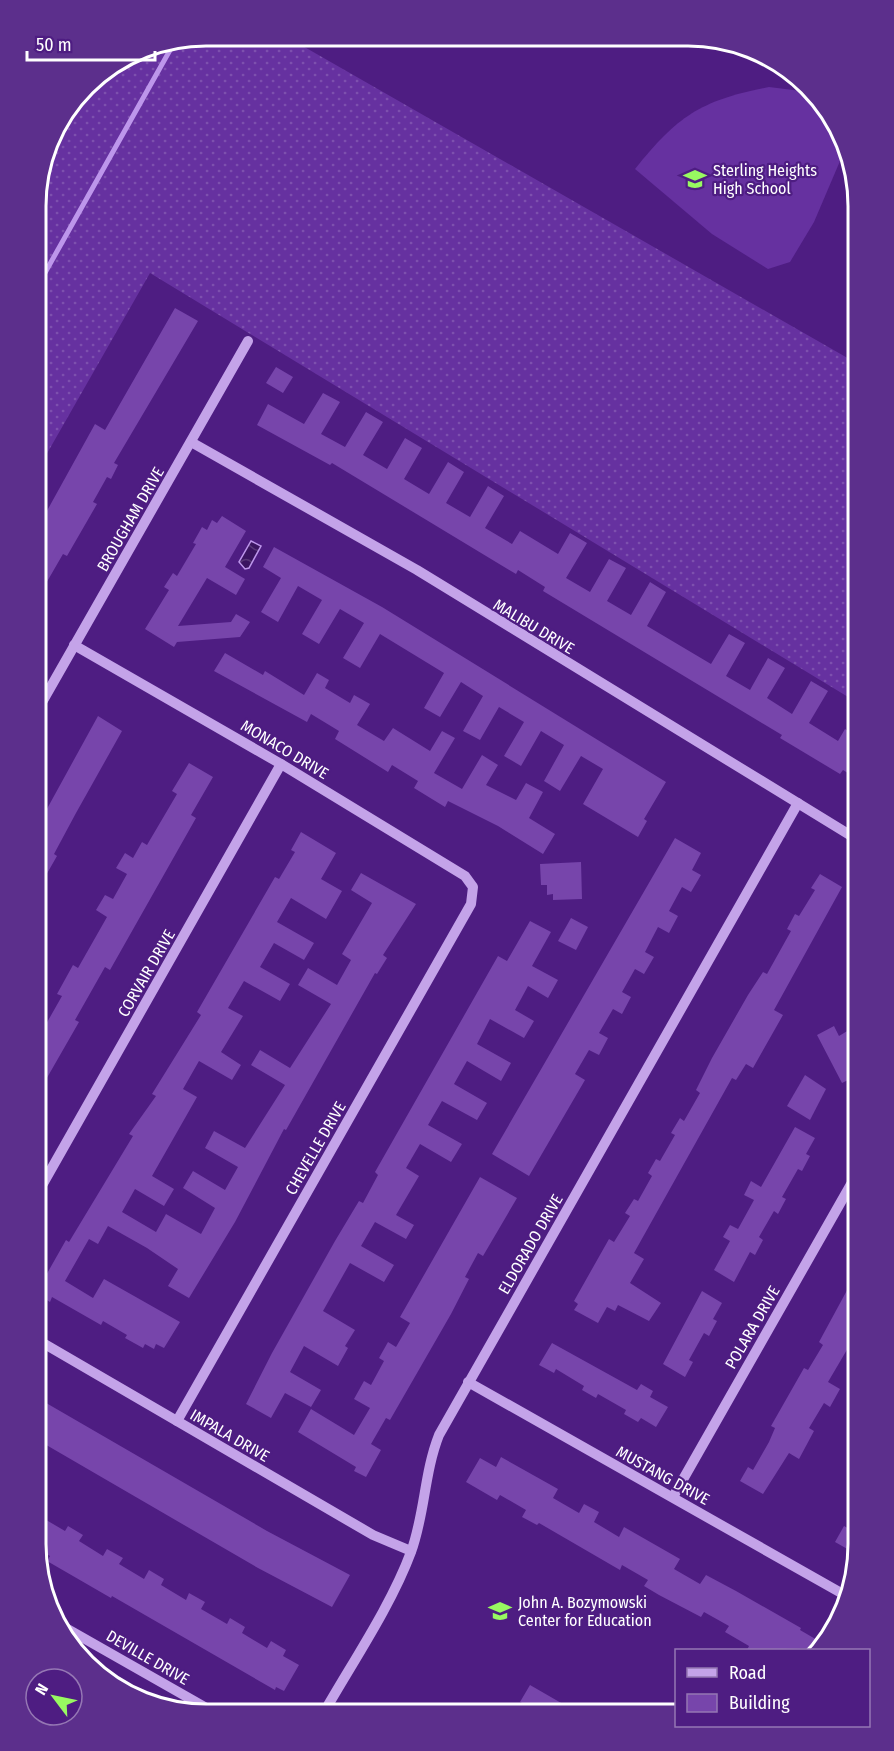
<svg xmlns="http://www.w3.org/2000/svg" width="894" height="1751" viewBox="0 0 894 1751" font-family="'Fira Sans Condensed',sans-serif">
<style>
.grass{fill:url(#grass-dots)}
.pitch{fill:#6631a0}
.water{fill:url(#water-waves);stroke:#bd96eb;stroke-width:1.5}
.lines{fill:none;stroke-linecap:round;stroke-linejoin:round}
.stream{stroke:#bd96eb;stroke-width:5}
.building{fill:#7745ab}
.minor{stroke:#c4a3e9;stroke-width:10}
.labels{text-anchor:middle;stroke-width:4.5;stroke-linejoin:round;paint-order:stroke}
.poi-label{font-size:16px;fill:#fff;stroke:#4e1d82;text-anchor:start}
.street-label{font-size:16px;fill:#fff;stroke:#4e1d82}
.rim{fill:none;stroke:#fff;stroke-width:3}
</style>
<defs>
<pattern id="grass-dots" width="8" height="8" patternUnits="userSpaceOnUse" patternTransform="scale(1.5)"><rect width="8" height="8" fill="#6631a0"/><path d="M2 2h.1M6 6h.1" fill="none" stroke="#7d50ae" stroke-width="1.8" stroke-linecap="round"/></pattern>
<pattern id="water-waves" width="16" height="10" patternUnits="userSpaceOnUse" patternTransform="scale(1.5)"><rect width="16" height="10" fill="#3a1460"/><path d="M0 5q4-4 8 0t8 0" fill="none" stroke="#583778"/></pattern>
</defs>
<rect width="100%" height="100%" fill="#4e1d82"/>
<path class="grass" d="M207,36L287,37L858,364V703L150,273L37,471V185L54,131L94,79L142,49Z"/>
<path class="pitch" d="M769,87L809,92L846,147L814,222L790,262L768,269L712,234L635,169C678,115 702,100 769,87Z"/>
<path class="water" d="M251,541L261,546L249,568L245,569L239,562Z"/>
<g class="lines">
<path class="stream" d="M37,287L174,43"/>
</g>
<g class="building">
<path d="M175,308L198,321L114,463L118,465L111,479L107,477L93,502L97,504L67,556L63,554L37,599V515L43,518L95,424L105,430Z"/>
<path d="M276,367L293,377L283,393L266,383Z"/>
<path d="M323,393L340,402L321,434L345,447L366,412L383,422L363,455L387,469L405,438L422,448L404,479L429,494L448,462L464,472L446,503L470,517L488,486L504,496L485,528L512,544L520,531L558,554L570,533L587,543L566,578L590,592L609,559L626,568L607,601L631,615L650,582L666,592L647,626L711,664L729,634L745,643L726,676L750,690L768,658L785,668L767,698L792,714L811,681L828,691L809,723L838,741L845,729L858,738V765L851,775L843,770L840,774L780,738L782,735L543,591L545,587L518,570L516,574L332,463L330,465L257,425L268,404L304,424Z"/>
<path d="M222,516L246,531L225,567L245,579L236,595L207,578L178,626L231,622L236,614L250,622L240,637L177,642L174,647L145,629L169,590L164,587L173,573L177,576L196,544L193,543L202,527L207,530L212,520L217,523Z"/>
<path d="M274,547L382,607L666,782L644,819L647,821L638,837L583,804L603,769L581,756L560,791L544,781L564,745L541,731L521,766L504,756L524,722L499,707L480,740L463,731L483,696L461,682L440,717L424,708L444,673L380,634L360,668L343,658L364,623L340,609L319,644L302,634L322,600L298,586L278,622L261,612L281,578L263,567Z"/>
<path d="M225,653L263,675L265,671L304,695L317,673L329,680L325,688L350,703L354,695L370,704L357,725L384,741L393,728L430,751L442,731L455,738L434,773L462,789L482,755L498,765L486,785L516,800L526,783L543,792L529,818L555,834L543,854L498,826L448,801L445,807L414,788L418,781L392,765L388,772L335,739L339,731L311,714L307,722L214,671Z"/>
<path d="M98,716L122,731L76,813L54,854L57,856L37,891V827Z"/>
<path d="M189,763L213,777L191,815L196,818L110,970L105,967L75,1020L79,1022L36,1097L37,1040L62,996L57,994L73,965L78,968L107,917L96,910L105,895L113,899L127,874L116,868L125,853L133,858L142,842L147,845L177,794L172,791Z"/>
<path d="M301,832L336,853L321,879L342,891L326,919L291,898L277,922L314,943L304,960L274,943L260,967L290,984L280,1001L244,981L228,1008L243,1016L221,1052L241,1065L232,1080L199,1061L183,1089L197,1097L152,1176L174,1189L164,1206L135,1189L122,1212L156,1232L166,1214L201,1234L215,1208L183,1188L193,1171L225,1190L238,1167L205,1148L214,1131L245,1148L285,1085L251,1065L260,1050L290,1068L331,1004L298,985L308,968L337,985L351,960L342,954L372,903L351,890L361,873L416,904L383,955L387,958L377,974L375,973L286,1130L284,1129L235,1222L189,1298L168,1286L178,1269L147,1248L108,1226L98,1244L89,1239L65,1281L93,1298L104,1279L180,1322L164,1348L156,1344L154,1349L145,1344L143,1348L125,1338L127,1335L103,1321L101,1325L52,1297L50,1302L36,1293L66,1240L69,1242L133,1136L129,1134L156,1096L152,1094L201,1015L197,1012L275,877L279,879L295,852L291,850Z"/>
<path d="M675,838L701,853L692,870L701,875L691,892L682,887L669,911L678,916L669,933L658,927L645,952L654,957L644,974L635,969L622,992L631,997L622,1014L613,1009L599,1033L608,1038L599,1055L589,1050L575,1074L585,1080L529,1176L492,1154Z"/>
<path d="M581,862L582,899L553,900V894L547,895V885H541L540,864Z"/>
<path d="M820,874L842,887L774,1010L783,1015L753,1068L746,1064L736,1080L732,1078L634,1253L644,1259L630,1283L661,1303L649,1321L618,1305L615,1311L607,1307L598,1323L574,1310L578,1304L574,1301L609,1239L614,1242L630,1216L625,1213L634,1199L638,1201L652,1176L648,1173L656,1159L660,1161L675,1135L671,1133L680,1118L684,1121L700,1093L696,1090L712,1058L748,995L763,972L767,974L791,931L787,929L795,914L799,916L815,890L811,888Z"/>
<path d="M571,918L588,927L576,950L558,941Z"/>
<path d="M530,921L551,932L532,966L558,980L548,998L528,986L515,1010L534,1021L524,1038L490,1019L477,1044L511,1063L501,1081L467,1061L454,1084L487,1103L477,1120L442,1101L428,1125L462,1144L451,1162L420,1144L406,1168L419,1176L396,1215L414,1225L406,1239L375,1222L361,1246L394,1265L384,1282L350,1263L323,1311L355,1330L345,1346L348,1348L338,1366L304,1346L290,1372L321,1390L311,1407L285,1393L271,1418L246,1404L272,1353L335,1241L359,1201L363,1203L378,1175L375,1172L498,956L507,961Z"/>
<path d="M834,1026L839,1036L849,1030L853,1038L858,1035V1075L842,1083L817,1035Z"/>
<path d="M805,1075L826,1089L810,1120L787,1106Z"/>
<path d="M795,1127L815,1138L806,1154L810,1156L802,1171L798,1169L782,1197L786,1199L778,1214L774,1211L759,1237L763,1240L755,1255L750,1252L734,1282L714,1270L730,1241L723,1237L730,1225L738,1229L754,1200L744,1195L751,1181L761,1187Z"/>
<path d="M480,1177L517,1198L483,1256L478,1253L465,1277L469,1279L451,1314L390,1420L386,1418L371,1444L381,1450L366,1477L354,1471L356,1467L298,1432L311,1409L354,1435L370,1408L354,1399L364,1381L371,1385L384,1361L379,1358L388,1342L396,1347L410,1323L400,1317Z"/>
<path d="M858,1270V1331L828,1382L840,1389L830,1407L824,1403L809,1428L814,1431L799,1459L789,1453L763,1494L740,1481L748,1467L753,1470L769,1442L775,1428L771,1426L804,1368L808,1370L823,1345L819,1342Z"/>
<path d="M702,1291L722,1303L713,1319L717,1321L709,1336L704,1333L689,1360L693,1362L685,1377L663,1364Z"/>
<path d="M552,1343L637,1390L641,1384L653,1391L650,1397L668,1407L656,1427L641,1418L638,1422L624,1414L626,1410L598,1394L596,1398L582,1390L584,1386L556,1369L554,1373L539,1365Z"/>
<path d="M41,1400L267,1531L350,1575L332,1607L258,1568L36,1439V1409Z"/>
<path d="M501,1457L558,1489L553,1498L579,1513L584,1504L599,1512L594,1522L619,1537L624,1527L680,1559L674,1569L700,1584L706,1575L736,1591L801,1628L800,1630L824,1644L823,1648L747,1650L749,1646L725,1632L729,1626L704,1612L701,1617L659,1595L644,1586L648,1580L622,1565L620,1570L539,1523L537,1525L522,1517L526,1510L500,1495L497,1500L466,1482L480,1458L496,1467Z"/>
<path d="M36,1514L65,1531L68,1526L83,1535L79,1541L103,1556L107,1549L123,1558L119,1564L144,1579L149,1570L164,1579L161,1585L186,1600L189,1593L205,1602L201,1609L227,1624L230,1618L245,1627L242,1633L267,1648L271,1641L286,1650L283,1656L299,1665L284,1691L276,1687L275,1690L112,1596L111,1598L47,1561L50,1556L37,1549Z"/>
<path d="M844,1526L858,1534V1555L835,1542Z"/>
<path d="M530,1685L582,1715L518,1714L524,1704L520,1702Z"/>
</g>
<g class="lines">
<g class="minor">
<path d="M191,442L417,570L858,840"/>
<path d="M74,645L281,764L465,876L473,887L471,904L177,1421"/>
<path d="M37,711L248,341"/>
<path d="M36,1196L281,764"/>
<path d="M36,1339L373,1535L411,1551"/>
<path d="M468,1382L843,1594"/>
<path d="M673,1497L858,1172"/>
<path d="M64,1627L217,1714"/>
<path d="M323,1714C352,1663 391,1606 411,1552C425,1514 424,1473 439,1435L798,803"/>
</g>
</g>
<defs>
<g id="school-bare" transform="scale(1.8)"><path d="M0-5L7-2L0 1L-7-2ZM-4 1L0 2.5L4 1V4Q0 6-4 4Z" fill="#98f961" stroke="#4e1d82" stroke-width="2.5" paint-order="stroke"/></g>
</defs>
<g fill-rule="evenodd">
<use href="#school-bare" x="695" y="179"/>
<use href="#school-bare" x="500" y="1611"/>
</g>
<g class="labels">
<g class="poi-label">
<text x="713" y="176">Sterling Heights<tspan x="713" dy="18">High School</tspan></text>
<text x="518" y="1608">John A. Bozymowski<tspan x="518" dy="18">Center for Education</tspan></text>
</g>
<g class="street-label">
<text transform="translate(130 519) rotate(-60)" y="6">BROUGHAM DRIVE</text>
<text transform="translate(534 626) rotate(31)" y="6">MALIBU DRIVE</text>
<text transform="translate(285 749) rotate(31)" y="6">MONACO DRIVE</text>
<text transform="translate(146 973) rotate(-60)" y="6">CORVAIR DRIVE</text>
<text transform="translate(315 1148) rotate(-60)" y="6">CHEVELLE DRIVE</text>
<text transform="translate(530 1244) rotate(-60)" y="6">ELDORADO DRIVE</text>
<text transform="translate(752 1327) rotate(-60)" y="6">POLARA DRIVE</text>
<text transform="translate(230 1435) rotate(30)" y="6">IMPALA DRIVE</text>
<text transform="translate(663 1475) rotate(29)" y="6">MUSTANG DRIVE</text>
<text transform="translate(148 1657) rotate(30)" y="6">DEVILLE DRIVE</text>
</g>
</g>
<path d="M0 0H894V1751H0ZM206 46H688A160 160 0 0 1 848 206V1544A160 160 0 0 1 688 1704H206A160 160 0 0 1 46 1544V206A160 160 0 0 1 206 46Z" fill="#5c2f8c" fill-rule="evenodd"/>
<path class="rim" d="M206 46H688A160 160 0 0 1 848 206V1544A160 160 0 0 1 688 1704H206A160 160 0 0 1 46 1544V206A160 160 0 0 1 206 46Z"/>
<rect x="675" y="1649" width="195" height="78" fill="#4e1d82" stroke="#9577b4" stroke-width="1.5"/>
<rect x="687" y="1668" width="30" height="9" fill="#c4a3e9" stroke="#9577b4" stroke-width="1.5"/>
<text x="729" y="1679" font-size="18" fill="#ffffff">Road</text>
<rect x="687" y="1694" width="30" height="18" fill="#7745ab" stroke="#9577b4" stroke-width="1.5"/>
<text x="729" y="1709" font-size="18" fill="#ffffff">Building</text>
<g transform="translate(54 1697) rotate(302)"><circle r="28" fill="#4e1d82" stroke="#9577b4" stroke-width="1.5"/>
<path d="M0-4.5L10 22L0 15L-10 22Z" fill="#98f961"/>
<text y="-9" font-size="16" font-weight="bold" text-anchor="middle" fill="#ffffff">N</text>
</g>
<path d="M27 51v9h128v-9" fill="none" stroke="#ffffff" stroke-width="3"/>
<text x="36" y="51" font-size="18" fill="#ffffff" stroke="#4e1d82" stroke-width="4.5" paint-order="stroke">50 m</text>
</svg>
